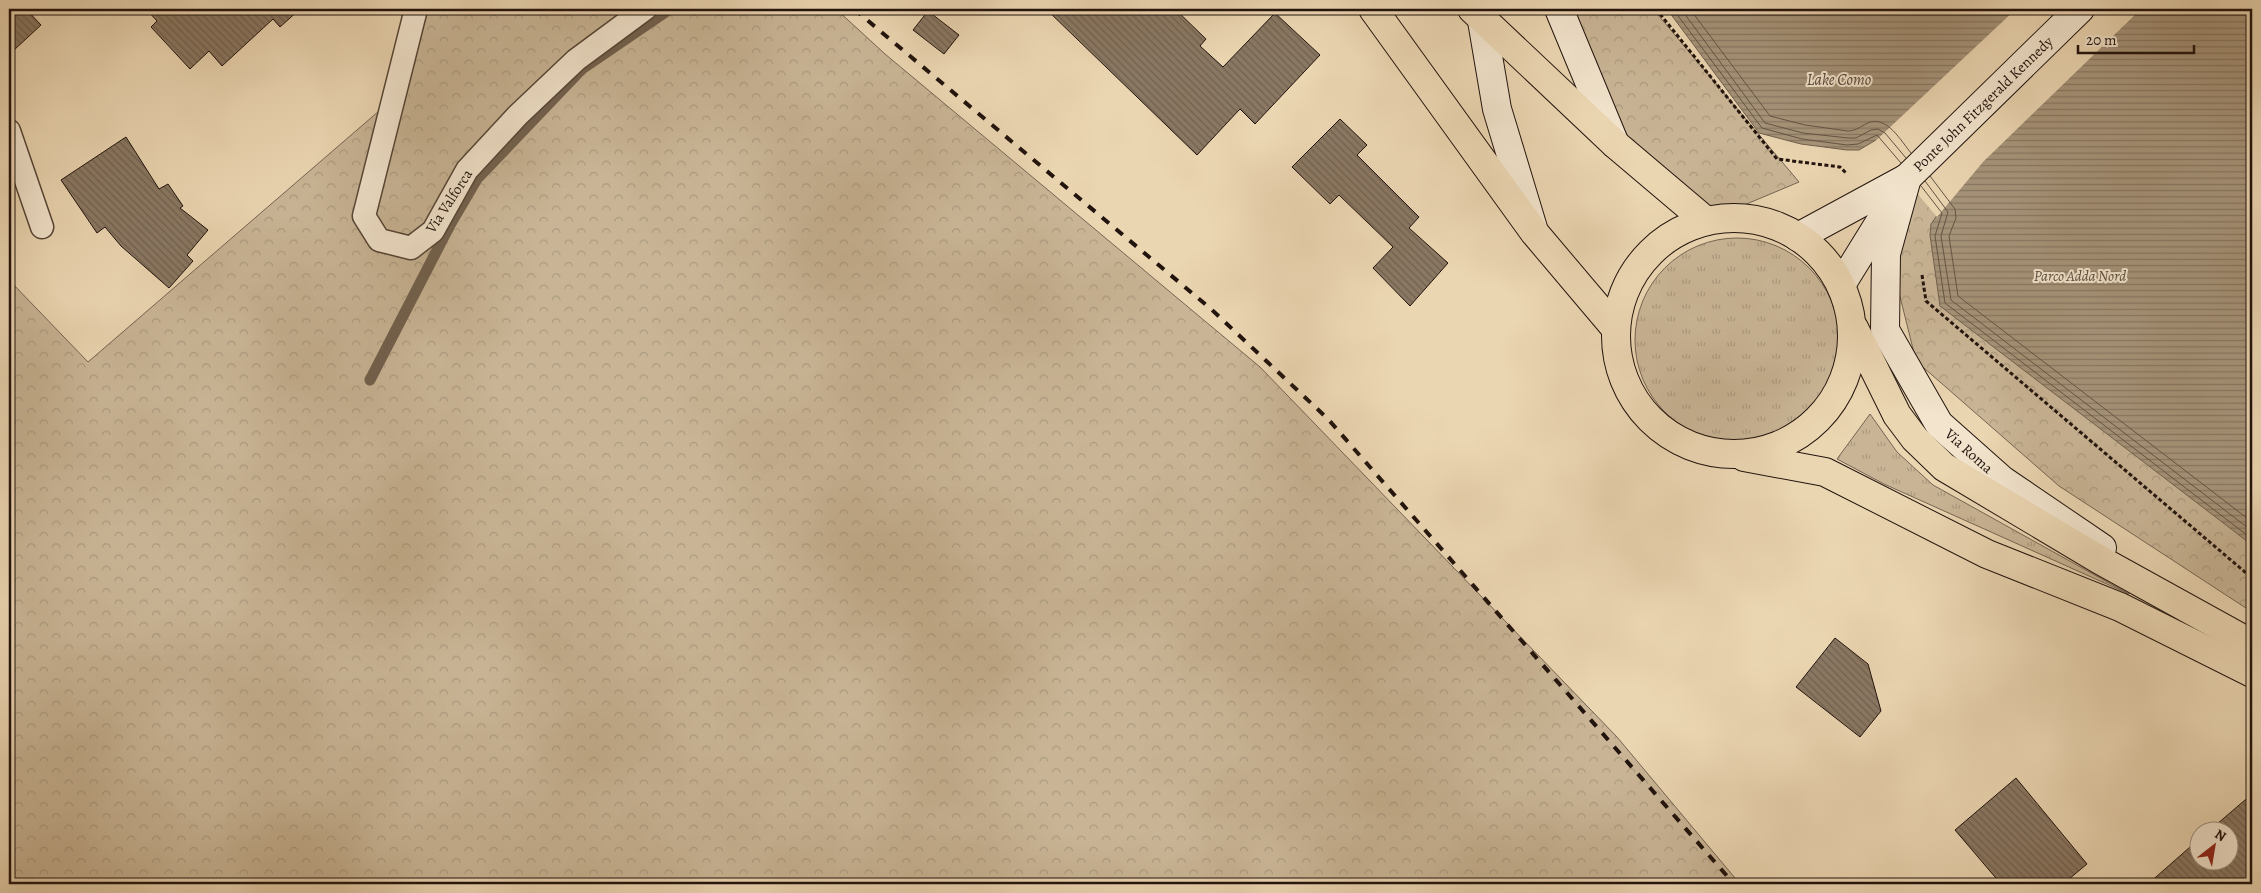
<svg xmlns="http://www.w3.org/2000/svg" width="2261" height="893" viewBox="0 0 2261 893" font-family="Alegreya,serif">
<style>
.grass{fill:url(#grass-tufts);stroke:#756452}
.forest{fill:url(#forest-crowns);stroke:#756452}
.water{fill:url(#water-rules);stroke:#71604e}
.pier{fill:#ebd6b2}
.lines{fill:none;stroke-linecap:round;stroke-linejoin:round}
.shore{stroke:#645444;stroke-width:1}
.stream{stroke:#71604e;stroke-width:11}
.building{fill:url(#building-back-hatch);stroke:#21130d}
.lane-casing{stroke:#544436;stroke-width:25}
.secondary-casing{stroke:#21130d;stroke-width:30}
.primary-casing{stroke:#21130d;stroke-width:30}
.path{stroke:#21130d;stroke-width:3;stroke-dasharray:4 2.5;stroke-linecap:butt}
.lane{stroke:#f2e4cd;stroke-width:22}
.secondary{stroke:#f2e4cd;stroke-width:28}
.primary{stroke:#ebd6b2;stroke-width:28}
.rail{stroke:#21130d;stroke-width:4;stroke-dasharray:9 9;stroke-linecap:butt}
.labels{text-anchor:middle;stroke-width:4;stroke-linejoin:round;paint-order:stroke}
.street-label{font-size:15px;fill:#21130d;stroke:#f2e4cd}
.park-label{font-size:15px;font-style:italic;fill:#5c4c3d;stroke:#f2e4cd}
.water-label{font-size:16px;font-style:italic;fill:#564739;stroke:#f2e4cd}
</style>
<defs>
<pattern id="grass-tufts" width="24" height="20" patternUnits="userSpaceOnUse" patternTransform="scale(1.25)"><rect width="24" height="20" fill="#c9b596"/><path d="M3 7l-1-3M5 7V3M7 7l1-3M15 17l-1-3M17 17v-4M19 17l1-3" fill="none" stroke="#ac9b80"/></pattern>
<pattern id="forest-crowns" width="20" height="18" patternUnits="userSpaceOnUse" patternTransform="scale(1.25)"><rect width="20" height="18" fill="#c9b596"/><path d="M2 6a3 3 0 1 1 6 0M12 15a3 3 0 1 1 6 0" fill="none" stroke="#ac9b80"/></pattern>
<pattern id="water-rules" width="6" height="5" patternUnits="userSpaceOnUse" patternTransform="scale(1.25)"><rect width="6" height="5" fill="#a6947a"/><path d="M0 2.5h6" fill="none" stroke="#877862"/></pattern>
<pattern id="building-back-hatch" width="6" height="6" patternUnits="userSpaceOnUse" patternTransform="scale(1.25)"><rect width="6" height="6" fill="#8a7863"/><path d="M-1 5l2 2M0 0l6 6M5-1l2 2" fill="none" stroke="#706150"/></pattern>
</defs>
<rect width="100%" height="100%" fill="#ebd6b2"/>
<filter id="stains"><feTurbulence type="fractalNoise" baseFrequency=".004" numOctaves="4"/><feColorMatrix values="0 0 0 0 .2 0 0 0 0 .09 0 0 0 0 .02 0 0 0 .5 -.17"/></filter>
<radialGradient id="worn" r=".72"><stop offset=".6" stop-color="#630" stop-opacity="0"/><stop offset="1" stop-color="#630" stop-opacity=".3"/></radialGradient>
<g class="grass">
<circle cx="1737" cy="340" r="102"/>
<path d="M1870,414L1897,452L1933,485L2129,594L1884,484L1837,459Z"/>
</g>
<g class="forest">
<path d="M424,9H836L885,54L1260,367L1617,737L1740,884H9V284L11,282L88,362L379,111Z"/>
<path d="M1559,9H1653L1799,182L1706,221L1615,144Z"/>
<path d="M2106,9H2252V612L2059,486L1916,361L1883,228Z"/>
</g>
<path class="water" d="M1667,9H2252V545L1940,306L1930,235L1931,224L1938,214L1876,140L1859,150H1847L1801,144L1759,133Z"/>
<path class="pier" d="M2016,9H2141L1983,162L1937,217L1875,143L1871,145Z"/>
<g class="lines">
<g class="shore">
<path d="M1673,9L1762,128L1802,139L1847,145L1858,144L1877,135L1901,163"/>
<path d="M1681,9L1765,123L1803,133L1848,138H1856L1871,130L1878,129L1885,133L1906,158"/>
<path d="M1690,9L1770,116L1805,125L1848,131C1857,131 1862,125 1870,122C1888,117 1901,141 1911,153"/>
<path d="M1930,176L1955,209L1956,218L1949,236L1958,296L2252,522"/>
<path d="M1925,181L1948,212L1941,236L1951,300L2252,531"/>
<path d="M1921,186L1942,213L1935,236L1945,303L2252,539"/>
</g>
<path class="stream" d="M370,380L450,225L477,179L582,69L670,9"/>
</g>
<g class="building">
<path d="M9,9H26L41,25L13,51L9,46Z"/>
<path d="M146,9H300L280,27L273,19L222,66L209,51L190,69L151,27L157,21Z"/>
<path d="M1046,9H1175L1206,39L1200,46L1223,67L1275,13L1320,55L1255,124L1240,109L1197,155Z"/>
<path d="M928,11L959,35L944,54L913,30Z"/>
<path d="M1340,119L1367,145L1357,155L1419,217L1409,228L1448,263L1410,306L1373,268L1393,247L1339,195L1330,204L1292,167Z"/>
<path d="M126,137L159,189L168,184L183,206L180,208L208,230L187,255L193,261L169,288L121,246L105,227L97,233L61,180Z"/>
<path d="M1835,638L1868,664L1881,711L1860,737L1796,687Z"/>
<path d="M2016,778L2087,864L2063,884H2001L1955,830Z"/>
<path d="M2252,794V877L2244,884H2148L2198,840V860H2228V830H2210Z"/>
</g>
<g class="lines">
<g class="lane-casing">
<g id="lane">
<path d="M416,9L364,216L379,240L411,248L433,231L467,170L518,115L576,60L645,9"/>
<path d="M9,131L42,227"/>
</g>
</g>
<g class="secondary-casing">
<g id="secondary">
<path d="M1480,9L1497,109L1533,228"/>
<path d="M1559,9L1615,144"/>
<path d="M1907,178L1886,254L1885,330L1939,424L2002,480L2102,548"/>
<path d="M1798,237L1905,179"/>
<path d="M1841,285L1907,178L2080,9"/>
</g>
</g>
<g class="primary-casing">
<g id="primary">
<path d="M1373,9L1534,232L1616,329"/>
<path d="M1472,9L1615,144L1706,221"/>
<circle cx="1734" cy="336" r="118"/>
<path d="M1854,328L1897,415L1915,439L1944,467L2100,560L2252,644"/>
<path d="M1744,457L1825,472L1987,554L2120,607L2252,673"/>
</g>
</g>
<g class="path">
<path d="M1656,9L1777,159L1840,167L1846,173"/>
<path d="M1922,275L1926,301L2252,578"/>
</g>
<use href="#lane" class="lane"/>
<use href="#secondary" class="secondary"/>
<use href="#primary" class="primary"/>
<path class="rail" d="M854,9L1211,309L1328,419L1734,884"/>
</g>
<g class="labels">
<g class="street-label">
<text transform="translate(1983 104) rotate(-44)" y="5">Ponte John Fitzgerald Kennedy</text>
<text transform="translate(449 201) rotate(-57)" y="5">Via Valforca</text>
<text transform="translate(1969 451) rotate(42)" y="5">Via Roma</text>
</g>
<g class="park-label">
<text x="2080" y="281">Parco Adda Nord</text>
</g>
<g class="water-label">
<text x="1839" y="85">Lake Como</text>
</g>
</g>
<rect width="2261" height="893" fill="none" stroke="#ebd6b2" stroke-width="30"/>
<rect x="10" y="10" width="2241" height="873" fill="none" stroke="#21130d" stroke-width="2.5"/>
<rect x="15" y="15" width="2231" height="863" fill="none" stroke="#21130d"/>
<g transform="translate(2214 846) rotate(31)"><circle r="24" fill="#f2e4cd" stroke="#9e9080"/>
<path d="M0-4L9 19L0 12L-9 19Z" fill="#8f2418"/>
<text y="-8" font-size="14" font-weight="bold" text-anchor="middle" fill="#21130d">N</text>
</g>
<path d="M2078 45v8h116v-8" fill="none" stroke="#21130d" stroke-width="2.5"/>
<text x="2086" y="45" font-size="15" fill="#21130d" stroke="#f2e4cd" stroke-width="4" paint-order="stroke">20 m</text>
<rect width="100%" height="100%" filter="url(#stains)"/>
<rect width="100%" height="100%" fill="url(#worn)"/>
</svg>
